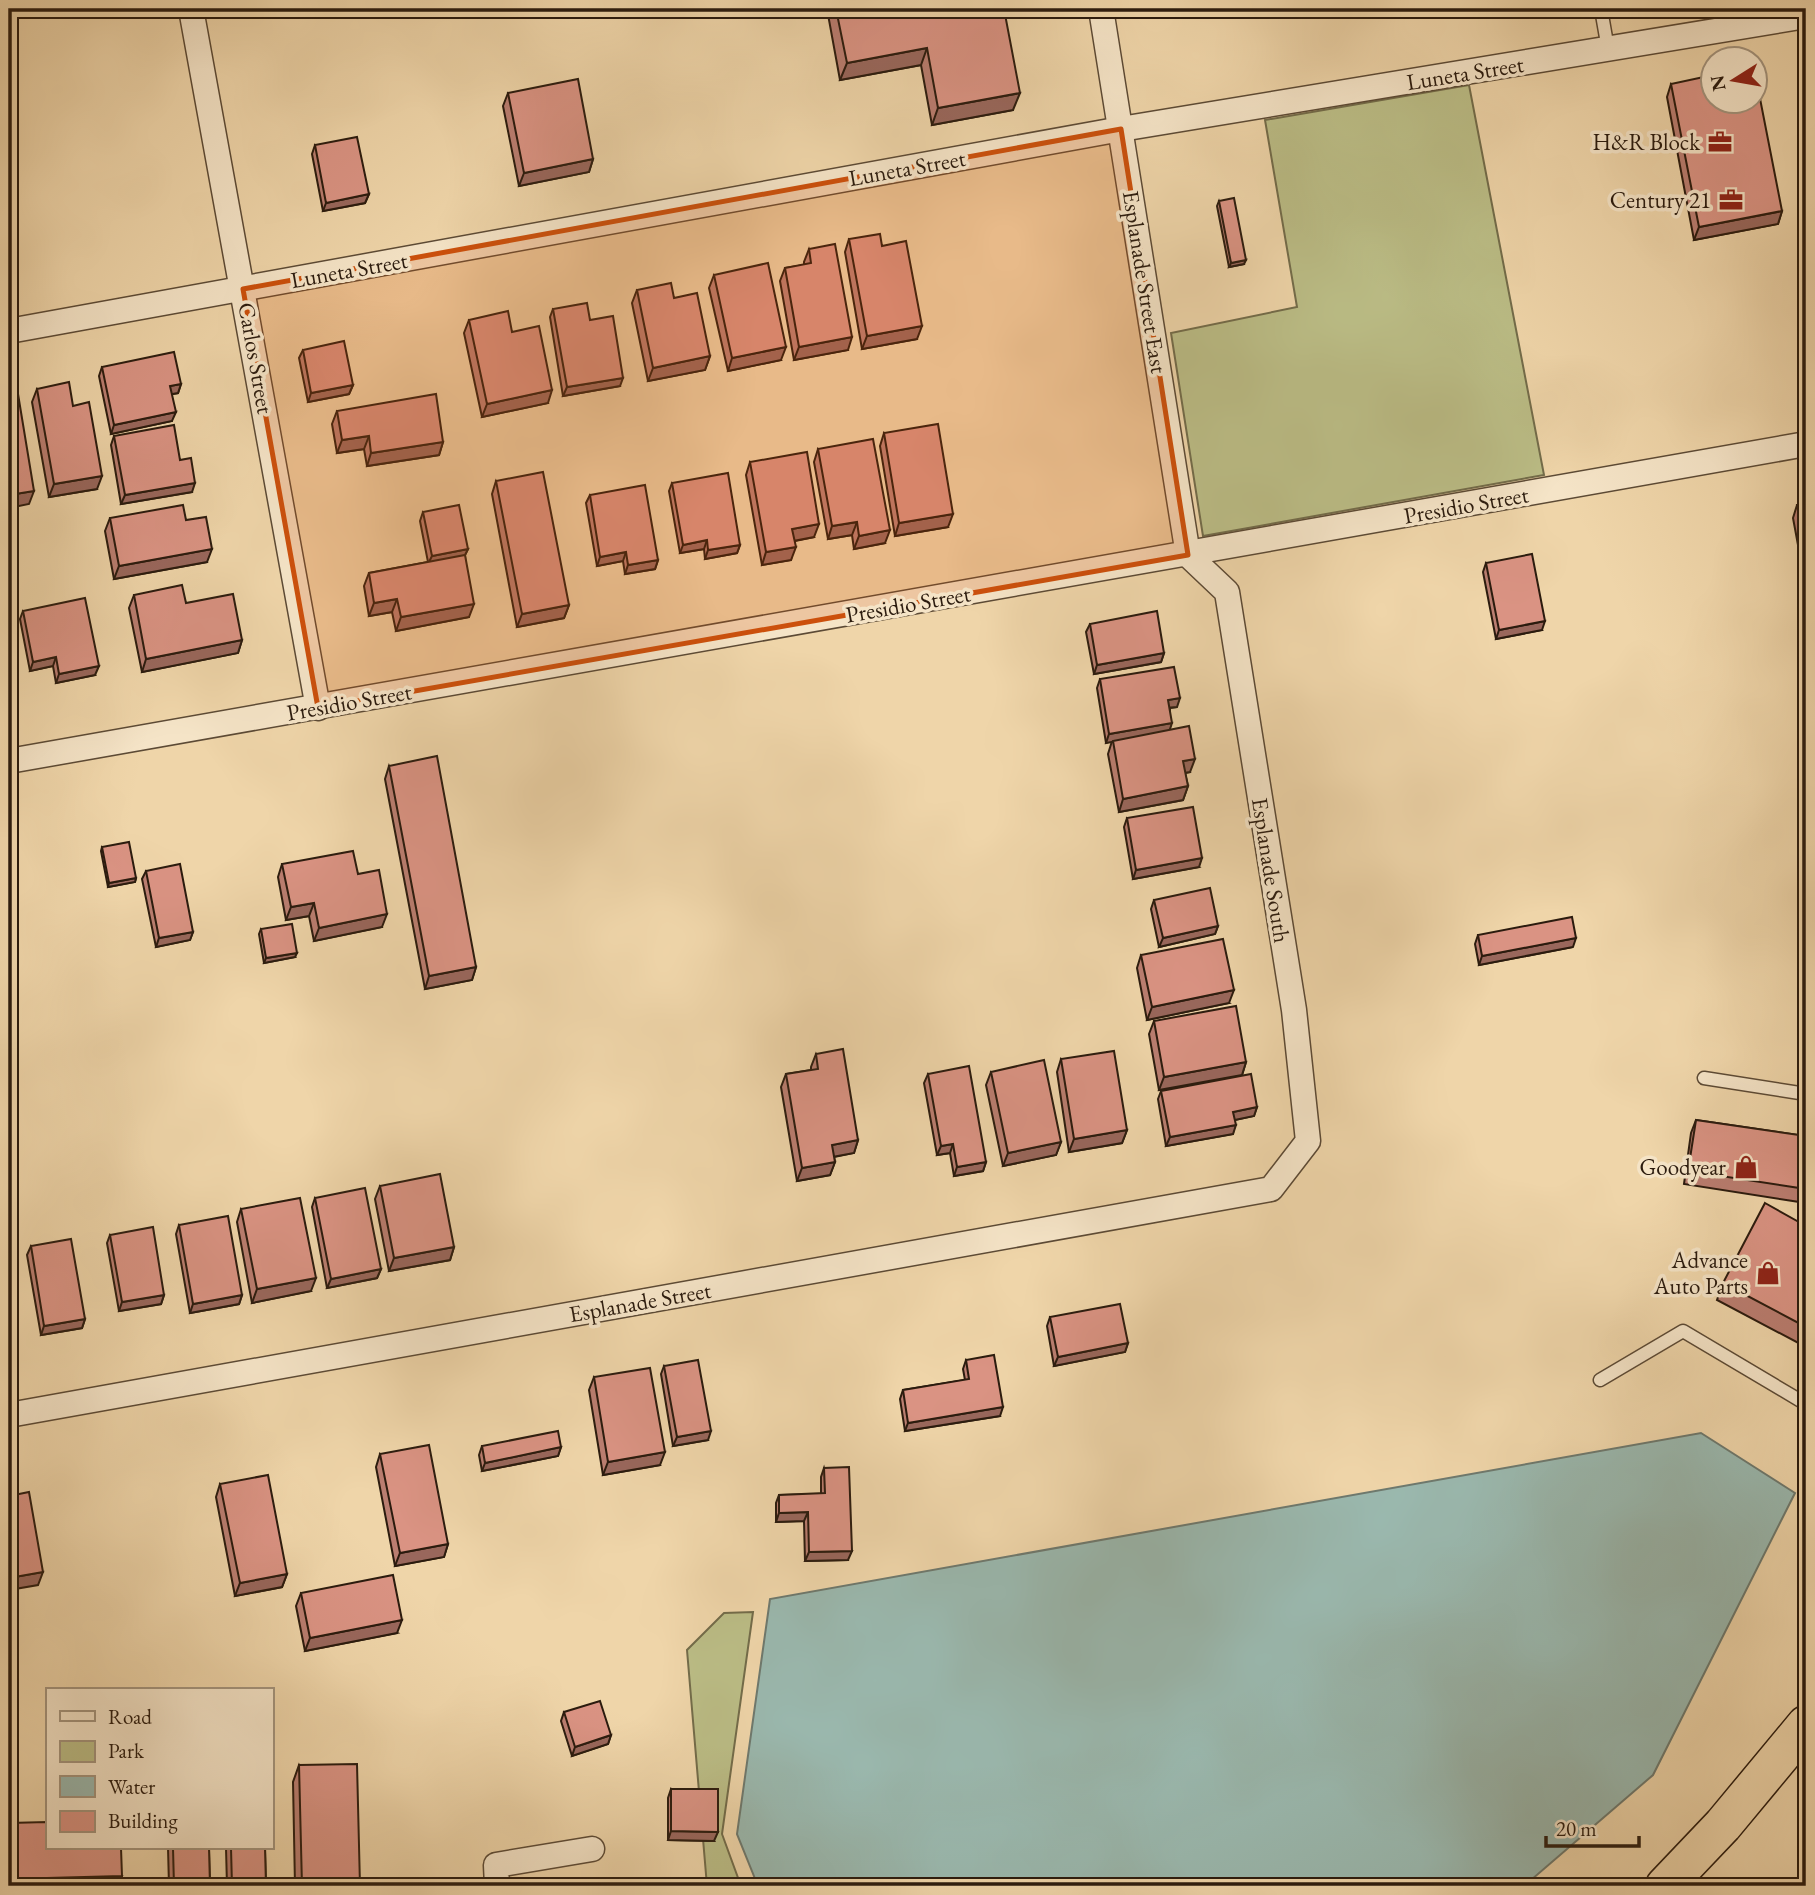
<svg xmlns="http://www.w3.org/2000/svg" width="1815" height="1895" viewBox="0 0 1815 1895" font-family="'EB Garamond',serif">
<style>
.green{fill:#bbbd86;stroke:#736c4a;stroke-width:2}
.water{fill:#9ab8ae;stroke:#6e796e;stroke-width:2}
.lines{fill:none;stroke-linecap:round;stroke-linejoin:round}
.service-casing{stroke:#5c4a35;stroke-width:15}
.minor-casing{stroke:#5c4a35;stroke-width:27}
.trunk-casing{stroke:#2b1b0e;stroke-width:41}
.service{stroke:#f5e4c7;stroke-width:12}
.minor{stroke:#f5e4c7;stroke-width:24}
.trunk{stroke:#efd5a9;stroke-width:38}
.wall{fill:#bb7e71;stroke:#2b1b0e;stroke-width:2}
.shaded-wall{fill:#99675c;stroke:#2b1b0e;stroke-width:2}
.building{fill:#da9383;stroke:#2b1b0e;stroke-width:2}
.marked{fill:#cc500c;fill-opacity:0.2;stroke:#cc500c;stroke-width:5;stroke-linejoin:round}
.labels{text-anchor:middle;stroke-width:7;stroke-linejoin:round;paint-order:stroke}
.street-label{font-size:23px;fill:#2b1b0e;stroke:#f5e4c7}
.poi-label{font-size:23px;fill:#2b1b0e;stroke:#f5e4c7;text-anchor:end}
</style>
<rect width="100%" height="100%" fill="#efd5a9"/>
<filter id="stains"><feTurbulence type="fractalNoise" baseFrequency=".00286" numOctaves="4"/><feColorMatrix values="0 0 0 0 .2 0 0 0 0 .09 0 0 0 0 .02 0 0 0 .5 -.17"/></filter>
<radialGradient id="worn" r=".72"><stop offset=".6" stop-color="#630" stop-opacity="0"/><stop offset="1" stop-color="#630" stop-opacity=".3"/></radialGradient>
<g class="green">
<path d="M1469,85L1544,475L1203,536L1171,333L1297,307L1265,120Z"/>
<path d="M753,1612L722,1834L741,1886H707L687,1650L724,1613Z"/>
</g>
<path class="water" d="M1701,1433L1795,1493L1653,1775L1524,1886H758L737,1834L770,1599Z"/>
<g class="lines">
<g class="service-casing">
<g id="service">
<path d="M1601,9L1608,49"/>
<path d="M1704,1078L1806,1094"/>
<path d="M1600,1380L1683,1331L1806,1404"/>
</g>
</g>
<g class="minor-casing">
<g id="minor">
<path d="M191,9L318,708"/>
<path d="M9,331L1121,129L1806,16"/>
<path d="M9,761L1806,444"/>
<path d="M9,1415L1271,1189L1308,1141L1294,1010L1227,592L1188,555L1101,9"/>
<path d="M497,1886L496,1865L592,1849"/>
</g>
</g>
<g class="trunk-casing">
<path id="trunk" d="M1665,1886L1723,1825L1806,1725"/>
</g>
<use href="#service" class="service"/>
<use href="#minor" class="minor"/>
<use href="#trunk" class="trunk"/>
</g>
<g class="wall">
<path d="M827,9H1004L1013,110L932,125L921,65L840,80Z"/>
<path d="M1671,84L1782,211L1778,224L1694,240L1667,97Z"/>
<path d="M508,93L593,159L589,172L519,186L503,106Z"/>
<path d="M315,145L369,194L365,203L323,211L312,154Z"/>
<path d="M1219,201L1244,264L1229,267L1217,206Z"/>
<path d="M849,239L882,246L917,339L862,349L845,252Z"/>
<path d="M809,249L848,350L794,360L780,281L785,268L804,265V262Z"/>
<path d="M714,275L781,360L728,371L709,288Z"/>
<path d="M637,290L674,298L710,356L705,370L648,381L632,303Z"/>
<path d="M553,309L590,320L620,386L563,396L550,317Z"/>
<path d="M469,320L512,332L548,403L482,417L464,333Z"/>
<path d="M303,350L353,385L349,394L308,402L299,358Z"/>
<path d="M102,367L181,384L178,393L172,394V421L111,434L99,376Z"/>
<path d="M37,389L97,489L49,497L32,402Z"/>
<path d="M337,411L443,442L439,455L367,466L364,449L337,453L332,424Z"/>
<path d="M884,433L948,527L895,536L880,446Z"/>
<path d="M114,436L180,460L192,492L121,504L111,445Z"/>
<path d="M818,449L885,543L854,549L852,535L828,539L814,462Z"/>
<path d="M750,462L814,537L795,541L791,560L762,565L746,475Z"/>
<path d="M496,481L569,605L564,618L517,627L492,494Z"/>
<path d="M672,483L740,545L737,553L705,559L704,549L680,553L669,491Z"/>
<path d="M590,495L658,560L655,569L625,574L623,561L597,566L586,503Z"/>
<path d="M1806,503V588L1793,518L1797,505Z"/>
<path d="M423,512L468,549L465,555L469,617L396,631L392,612L369,616L364,586L369,573L428,562L420,521Z"/>
<path d="M110,518L186,520L207,562L114,579L105,531Z"/>
<path d="M1486,563L1542,630L1496,639L1483,572Z"/>
<path d="M134,595L186,603L242,640L238,653L142,672L129,608Z"/>
<path d="M23,611L95,675L56,683L53,666L30,671L20,619Z"/>
<path d="M1090,624L1164,653L1161,662L1094,674L1086,632Z"/>
<path d="M1100,679L1177,707L1170,708L1169,730L1190,772L1185,773L1188,786L1183,800L1119,812L1108,754L1112,741L1106,743L1097,688Z"/>
<path d="M389,766L476,967L472,980L425,989L385,779Z"/>
<path d="M1127,818L1199,867L1133,879L1124,827Z"/>
<path d="M102,847L136,878L135,882L108,887L101,851Z"/>
<path d="M282,864L358,874L382,927L314,941L309,916L286,920L278,877Z"/>
<path d="M146,871L193,932L190,940L156,947L142,879Z"/>
<path d="M1154,900L1218,926L1215,934L1159,947L1151,909Z"/>
<path d="M261,929L295,957L264,963L259,934Z"/>
<path d="M1478,935L1573,947L1479,965L1475,944Z"/>
<path d="M1141,955L1229,1003L1147,1020L1137,968Z"/>
<path d="M1154,1021L1246,1062L1242,1075L1159,1090L1149,1034Z"/>
<path d="M816,1054L858,1140L854,1153L834,1157L835,1162L830,1175L797,1181L781,1087L786,1074L811,1070V1067Z"/>
<path d="M1061,1059L1127,1130L1122,1143L1069,1152L1057,1072Z"/>
<path d="M991,1072L1061,1142L1056,1155L1003,1166L986,1085Z"/>
<path d="M928,1074L986,1162L983,1171L954,1176L950,1153L937,1155L924,1083Z"/>
<path d="M1161,1091L1257,1107L1254,1116L1235,1120L1233,1134L1166,1146L1158,1099Z"/>
<path d="M1696,1120L1806,1136V1203L1684,1184L1691,1133Z"/>
<path d="M380,1186L454,1247L450,1260L389,1271L375,1199Z"/>
<path d="M315,1198L381,1269L377,1278L327,1288L312,1207Z"/>
<path d="M241,1209L311,1291L252,1303L237,1222Z"/>
<path d="M179,1225L242,1295L239,1304L190,1313L176,1234Z"/>
<path d="M1806,1226V1347L1717,1300L1723,1283Z"/>
<path d="M110,1235L164,1295L161,1304L119,1311L107,1243Z"/>
<path d="M31,1246L85,1319L82,1328L41,1335L27,1255Z"/>
<path d="M1050,1317L1128,1343L1125,1352L1054,1366L1047,1326Z"/>
<path d="M966,1360L1000,1416L905,1431L900,1399L903,1390L965,1380L963,1369Z"/>
<path d="M664,1366L708,1440L673,1446L661,1374Z"/>
<path d="M594,1377L660,1465L603,1475L589,1390Z"/>
<path d="M482,1446L561,1447L558,1456L482,1471L479,1455Z"/>
<path d="M380,1454L448,1544L444,1557L395,1566L376,1467Z"/>
<path d="M824,1468L848,1560L805,1561L804,1521L776,1522V1503L779,1495L821,1494V1477Z"/>
<path d="M220,1484L287,1574L282,1587L235,1596L216,1497Z"/>
<path d="M301,1593L397,1633L305,1651L296,1606Z"/>
<path d="M564,1712L611,1735L608,1744L572,1756L561,1721Z"/>
<path d="M299,1765L360,1886H295L293,1782Z"/>
<path d="M671,1789L714,1841L668,1840V1798Z"/>
<path d="M168,1848H209L210,1886H169Z"/>
<path d="M226,1848H265L266,1886H227Z"/>
</g>
<g class="shaded-wall">
<path d="M927,48L921,65L840,80L847,63Z"/>
<path d="M1020,93L1013,110L932,125L938,108Z"/>
<path d="M593,159L589,172L519,186L524,173Z"/>
<path d="M369,194L365,203L323,211L326,203Z"/>
<path d="M1782,211L1778,224L1694,240L1699,227Z"/>
<path d="M1246,260L1244,264L1229,267L1231,263Z"/>
<path d="M922,326L917,339L862,349L867,336Z"/>
<path d="M852,337L848,350L794,360L799,347Z"/>
<path d="M786,347L781,360L728,371L732,358Z"/>
<path d="M710,356L705,370L648,381L653,368Z"/>
<path d="M623,378L620,386L563,396L567,387Z"/>
<path d="M181,384L178,393L167,395L170,386Z"/>
<path d="M353,385L349,394L308,402L311,393Z"/>
<path d="M552,390L548,403L482,417L487,404Z"/>
<path d="M176,412L172,421L111,434L114,425Z"/>
<path d="M369,436L364,449L337,453L342,440Z"/>
<path d="M443,442L439,455L367,466L371,453Z"/>
<path d="M102,476L97,489L49,497L54,484Z"/>
<path d="M195,483L192,492L121,504L125,495Z"/>
<path d="M34,491L29,504L9,508V495Z"/>
<path d="M953,514L948,527L895,536L899,523Z"/>
<path d="M857,522L852,535L828,539L832,526Z"/>
<path d="M819,524L814,537L788,542L792,529Z"/>
<path d="M890,530L885,543L854,549L859,536Z"/>
<path d="M707,540L704,549L680,553L683,545Z"/>
<path d="M740,545L737,553L705,559L708,550Z"/>
<path d="M796,547L791,560L762,565L766,552Z"/>
<path d="M212,549L207,562L114,579L119,566Z"/>
<path d="M468,549L464,557L428,564L432,556Z"/>
<path d="M626,552L623,561L597,566L600,557Z"/>
<path d="M658,560L655,569L625,574L628,565Z"/>
<path d="M397,599L392,612L369,616L374,603Z"/>
<path d="M474,604L469,617L396,631L401,617Z"/>
<path d="M569,605L564,618L517,627L522,614Z"/>
<path d="M1545,621L1542,630L1496,639L1499,630Z"/>
<path d="M242,640L238,653L142,672L146,659Z"/>
<path d="M1164,653L1161,662L1094,674L1097,665Z"/>
<path d="M56,657L53,666L30,671L33,662Z"/>
<path d="M99,666L95,675L56,683L59,674Z"/>
<path d="M1180,698L1177,707L1165,708L1168,700Z"/>
<path d="M1172,723L1169,732L1106,743L1109,734Z"/>
<path d="M1195,759L1190,772L1178,774L1183,761Z"/>
<path d="M1188,786L1183,800L1119,812L1123,799Z"/>
<path d="M1202,858L1199,867L1133,879L1136,870Z"/>
<path d="M136,878L135,882L108,887L109,883Z"/>
<path d="M314,903L309,916L286,920L291,907Z"/>
<path d="M387,914L382,927L314,941L319,928Z"/>
<path d="M1218,926L1215,934L1159,947L1163,938Z"/>
<path d="M193,932L190,940L156,947L159,938Z"/>
<path d="M1576,938L1573,947L1479,965L1482,956Z"/>
<path d="M297,953L295,957L264,963L266,958Z"/>
<path d="M476,967L472,980L425,989L429,976Z"/>
<path d="M1234,990L1229,1003L1147,1020L1152,1007Z"/>
<path d="M1246,1062L1242,1075L1159,1090L1164,1077Z"/>
<path d="M1257,1107L1254,1116L1230,1121L1233,1112Z"/>
<path d="M1236,1125L1233,1134L1166,1146L1170,1137Z"/>
<path d="M1127,1130L1122,1143L1069,1152L1074,1139Z"/>
<path d="M858,1140L854,1153L827,1158L832,1145Z"/>
<path d="M1061,1142L1056,1155L1003,1166L1008,1153Z"/>
<path d="M953,1144L950,1153L937,1155L941,1146Z"/>
<path d="M835,1162L830,1175L797,1181L802,1168Z"/>
<path d="M986,1162L983,1171L954,1176L957,1167Z"/>
<path d="M454,1247L450,1260L389,1271L394,1258Z"/>
<path d="M381,1269L377,1278L327,1288L331,1279Z"/>
<path d="M316,1278L311,1291L252,1303L257,1289Z"/>
<path d="M164,1295L161,1304L119,1311L122,1302Z"/>
<path d="M242,1295L239,1304L190,1313L193,1304Z"/>
<path d="M85,1319L82,1328L41,1335L44,1326Z"/>
<path d="M1128,1343L1125,1352L1054,1366L1058,1357Z"/>
<path d="M1003,1407L1000,1416L905,1431L908,1423Z"/>
<path d="M711,1431L708,1440L673,1446L677,1437Z"/>
<path d="M561,1447L558,1456L482,1471L485,1463Z"/>
<path d="M665,1452L660,1465L603,1475L608,1462Z"/>
<path d="M808,1512L804,1521L776,1522L779,1513Z"/>
<path d="M448,1544L444,1557L395,1566L400,1553Z"/>
<path d="M852,1551L848,1560L805,1561L809,1552Z"/>
<path d="M43,1572L38,1585L9,1590V1578Z"/>
<path d="M287,1574L282,1587L235,1596L240,1583Z"/>
<path d="M402,1620L397,1633L305,1651L310,1638Z"/>
<path d="M611,1735L608,1744L572,1756L575,1747Z"/>
<path d="M671,1831L718,1832L714,1841L668,1840Z"/>
<path d="M122,1876L118,1886H9V1879Z"/>
</g>
<g class="building">
<path d="M836,9H1004L1020,93L938,108L927,48L847,63Z"/>
<path d="M1755,73L1782,211L1699,227L1671,84L1713,75V102H1755Z"/>
<path d="M578,79L593,159L524,173L508,93Z"/>
<path d="M357,137L369,194L326,203L315,145Z"/>
<path d="M1234,198L1246,260L1231,263L1219,201Z"/>
<path d="M880,234L882,246L906,241L922,326L867,336L849,239Z"/>
<path d="M835,244L852,337L799,347L785,268L811,263L809,249Z"/>
<path d="M768,263L786,347L732,358L714,275Z"/>
<path d="M671,283L674,298L697,293L710,356L653,368L637,290Z"/>
<path d="M587,303L590,320L613,316L623,378L567,387L553,309Z"/>
<path d="M508,311L512,332L539,326L552,390L487,404L469,320Z"/>
<path d="M344,341L353,385L311,393L303,350Z"/>
<path d="M174,352L181,384L170,386L176,412L114,425L102,367Z"/>
<path d="M69,382L73,406L89,402L102,476L54,484L37,389Z"/>
<path d="M18,394L34,491L9,495V396Z"/>
<path d="M436,394L443,442L371,453L369,436L342,440L337,411Z"/>
<path d="M938,424L953,514L899,523L884,433Z"/>
<path d="M174,425L180,460L191,458L195,483L125,495L114,436Z"/>
<path d="M873,439L890,530L859,536L857,522L832,526L818,449Z"/>
<path d="M807,452L819,524L792,529L796,547L766,552L750,462Z"/>
<path d="M543,472L569,605L522,614L496,481Z"/>
<path d="M728,473L740,545L708,550L707,540L683,545L672,483Z"/>
<path d="M645,485L658,560L628,565L626,552L600,557L590,495Z"/>
<path d="M1806,503V551L1797,505Z"/>
<path d="M183,505L186,520L206,517L212,549L119,566L110,518Z"/>
<path d="M459,505L468,549L432,556L423,512Z"/>
<path d="M1532,554L1545,621L1499,630L1486,563Z"/>
<path d="M465,555L474,604L401,617L397,599L374,603L369,573Z"/>
<path d="M182,585L186,603L233,594L242,640L146,659L134,595Z"/>
<path d="M85,598L99,666L59,674L56,657L33,662L23,611Z"/>
<path d="M1157,611L1164,653L1097,665L1090,624Z"/>
<path d="M1174,667L1180,698L1168,700L1172,723L1109,734L1100,679Z"/>
<path d="M1189,726L1195,759L1183,761L1188,786L1123,799L1113,741Z"/>
<path d="M437,756L476,967L429,976L389,766Z"/>
<path d="M1193,807L1202,858L1136,870L1127,818Z"/>
<path d="M129,842L136,878L109,883L102,847Z"/>
<path d="M353,851L358,874L379,870L387,914L319,928L314,903L291,907L282,864Z"/>
<path d="M180,864L193,932L159,938L146,871Z"/>
<path d="M1210,888L1218,926L1163,938L1154,900Z"/>
<path d="M1572,917L1576,938L1482,956L1478,935Z"/>
<path d="M292,924L297,953L266,958L261,929Z"/>
<path d="M1223,939L1234,990L1152,1007L1141,955Z"/>
<path d="M1236,1006L1246,1062L1164,1077L1154,1021Z"/>
<path d="M843,1049L858,1140L832,1145L835,1162L802,1168L786,1074L818,1069L816,1054Z"/>
<path d="M1114,1051L1127,1130L1074,1139L1061,1059Z"/>
<path d="M1044,1060L1061,1142L1008,1153L991,1072Z"/>
<path d="M969,1066L986,1162L957,1167L953,1144L941,1146L928,1074Z"/>
<path d="M1251,1074L1257,1107L1233,1112L1236,1125L1170,1137L1161,1091Z"/>
<path d="M1696,1120L1806,1136V1189L1688,1171Z"/>
<path d="M440,1174L454,1247L394,1258L380,1186Z"/>
<path d="M365,1188L381,1269L331,1279L315,1198Z"/>
<path d="M300,1198L316,1278L257,1289L241,1209Z"/>
<path d="M1765,1203L1806,1226V1327L1723,1283Z"/>
<path d="M228,1216L242,1295L193,1304L179,1225Z"/>
<path d="M153,1227L164,1295L122,1302L110,1235Z"/>
<path d="M71,1239L85,1319L44,1326L31,1246Z"/>
<path d="M1120,1304L1128,1343L1058,1357L1050,1317Z"/>
<path d="M994,1355L1003,1407L908,1423L903,1390L969,1379L966,1360Z"/>
<path d="M698,1360L711,1431L677,1437L664,1366Z"/>
<path d="M650,1368L665,1452L608,1462L594,1377Z"/>
<path d="M558,1431L561,1447L485,1463L482,1446Z"/>
<path d="M429,1445L448,1544L400,1553L380,1454Z"/>
<path d="M849,1467L852,1551L809,1552L808,1512L779,1513V1495L825,1493L824,1468Z"/>
<path d="M268,1475L287,1574L240,1583L220,1484Z"/>
<path d="M29,1492L43,1572L9,1578V1496Z"/>
<path d="M393,1575L402,1620L310,1638L301,1593Z"/>
<path d="M600,1701L611,1735L575,1747L564,1712Z"/>
<path d="M357,1764L360,1886H302L299,1765Z"/>
<path d="M671,1789H718V1832L671,1831Z"/>
<path d="M47,1822V1848H121L122,1876L9,1879V1823Z"/>
<path d="M173,1848H209L210,1886H174Z"/>
<path d="M231,1848H265L266,1886H232Z"/>
</g>
<path class="marked" d="M1121,129L1188,555L318,708L243,289Z"/>
<defs>
<g id="office-bare" transform="scale(1.89)"><path d="M-6-3h4V-5.5h4V-3h4V5H-6ZM-1-4.5V-3h2v-1.5ZM-6 0V1H6V0Z" fill="#8f2418" stroke="#f5e4c7" stroke-width="2.5" paint-order="stroke"/></g>
<g id="shop-bare" transform="scale(1.89)"><path d="M-5-2.5h2.3a2.7 3.5 0 0 1 5.4 0H5L5.5 6h-11ZM-1.5-2.5h3a1.5 2.3 0 0 0-3 0Z" fill="#8f2418" stroke="#f5e4c7" stroke-width="2.5" paint-order="stroke"/></g>
</defs>
<g fill-rule="evenodd">
<use href="#office-bare" x="1720" y="142"/>
<use href="#office-bare" x="1731" y="200"/>
<use href="#shop-bare" x="1746" y="1167"/>
<use href="#shop-bare" x="1768" y="1273"/>
</g>
<g class="labels">
<g class="street-label">
<text transform="translate(1465 73) rotate(-9)" y="8">Luneta Street</text>
<text transform="translate(907 168) rotate(-10)" y="8">Luneta Street</text>
<text transform="translate(349 270) rotate(-10)" y="8">Luneta Street</text>
<text transform="translate(1145 282) rotate(81)" y="8">Esplanade Street East</text>
<text transform="translate(256 358) rotate(80)" y="8">Carlos Street</text>
<text transform="translate(1466 505) rotate(-10)" y="8">Presidio Street</text>
<text transform="translate(908 604) rotate(-10)" y="8">Presidio Street</text>
<text transform="translate(349 702) rotate(-10)" y="8">Presidio Street</text>
<text transform="translate(1271 870) rotate(81)" y="8">Esplanade South</text>
<text transform="translate(640 1302) rotate(-10)" y="8">Esplanade Street</text>
</g>
<g class="poi-label">
<text x="1700" y="150">H&amp;R Block</text>
<text x="1711" y="208">Century 21</text>
<text x="1726" y="1175">Goodyear</text>
<text x="1748" y="1268">Advance<tspan x="1748" dy="26">Auto Parts</tspan></text>
</g>
</g>
<rect width="1815" height="1895" fill="none" stroke="#efd5a9" stroke-width="35"/>
<rect x="10" y="10" width="1794" height="1874" fill="none" stroke="#2b1b0e" stroke-width="3.5"/>
<rect x="18" y="18" width="1780" height="1860" fill="none" stroke="#2b1b0e" stroke-width="2"/>
<rect x="46" y="1688" width="228" height="161" fill="#f5e4c7" stroke="#a4947d" stroke-width="2"/>
<rect x="60" y="1711" width="35" height="10" fill="#f5e4c7" stroke="#a4947d" stroke-width="2"/>
<text x="108" y="1724" font-size="21" fill="#2b1b0e">Road</text>
<rect x="60" y="1741" width="35" height="21" fill="#bbbd86" stroke="#a4947d" stroke-width="2"/>
<text x="108" y="1758" font-size="21" fill="#2b1b0e">Park</text>
<rect x="60" y="1776" width="35" height="21" fill="#9ab8ae" stroke="#a4947d" stroke-width="2"/>
<text x="108" y="1794" font-size="21" fill="#2b1b0e">Water</text>
<rect x="60" y="1811" width="35" height="21" fill="#da9383" stroke="#a4947d" stroke-width="2"/>
<text x="108" y="1828" font-size="21" fill="#2b1b0e">Building</text>
<g transform="translate(1734 80) rotate(259)"><circle r="33" fill="#f5e4c7" stroke="#a4947d" stroke-width="2"/>
<path d="M0-5L12 26L0 18L-12 26Z" fill="#8f2418"/>
<text y="-10" font-size="19" font-weight="bold" text-anchor="middle" fill="#2b1b0e">N</text>
</g>
<path d="M1546 1836v10h93v-10" fill="none" stroke="#2b1b0e" stroke-width="3.5"/>
<text x="1556" y="1836" font-size="21" fill="#2b1b0e" stroke="#f5e4c7" stroke-width="5" paint-order="stroke">20 m</text>
<rect width="100%" height="100%" filter="url(#stains)"/>
<rect width="100%" height="100%" fill="url(#worn)"/>
</svg>
